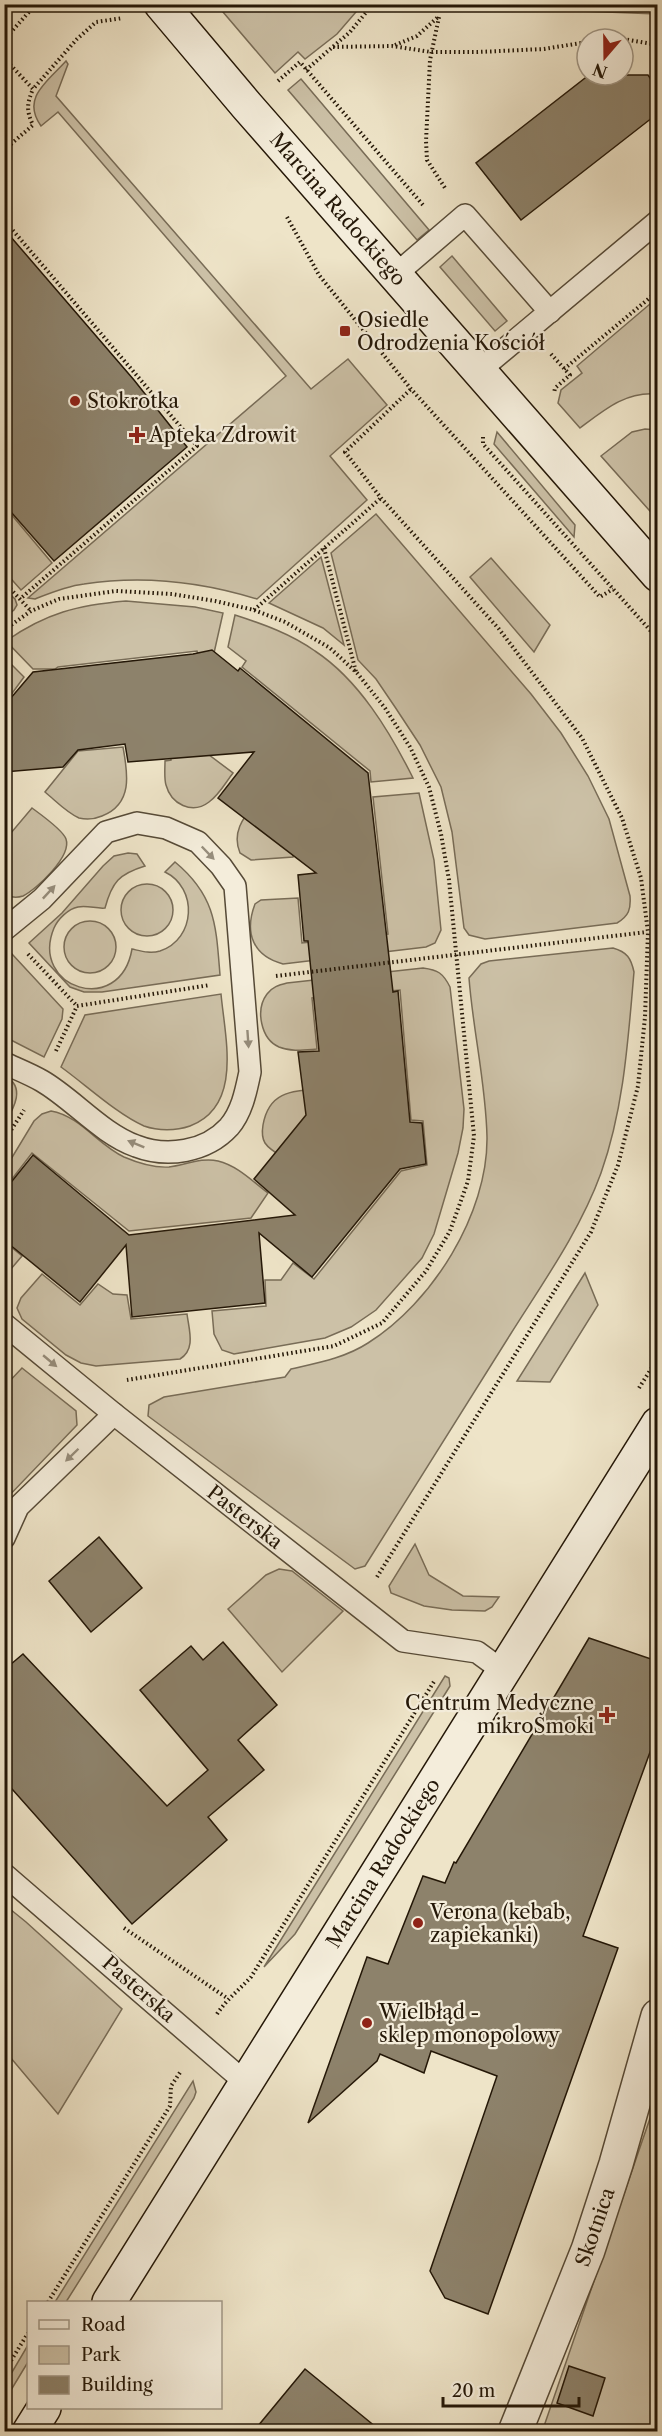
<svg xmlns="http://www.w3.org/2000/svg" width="662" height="2436" viewBox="0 0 662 2436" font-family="'Libre Caslon Text',serif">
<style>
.green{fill:#ccc1a7;stroke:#786c57;stroke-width:1.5}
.building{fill:#8d826b;stroke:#241707;stroke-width:1.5}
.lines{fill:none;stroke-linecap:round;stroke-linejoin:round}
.lane-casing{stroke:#564a37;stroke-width:24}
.street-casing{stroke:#564a37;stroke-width:36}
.secondary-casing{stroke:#241707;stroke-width:36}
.path{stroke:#241707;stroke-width:4;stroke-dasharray:1.5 3;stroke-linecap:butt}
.lane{stroke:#f4eddb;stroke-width:21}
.street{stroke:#f4eddb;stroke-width:33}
.secondary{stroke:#f4eddb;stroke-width:33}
.oneway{fill:#968d7c}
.poi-dot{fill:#8f2418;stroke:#f4eddb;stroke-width:2}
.labels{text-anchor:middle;stroke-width:4.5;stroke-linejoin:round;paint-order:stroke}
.street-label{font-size:20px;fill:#241707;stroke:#f4eddb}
.poi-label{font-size:20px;fill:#241707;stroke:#f4eddb;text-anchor:start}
</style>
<rect width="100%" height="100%" fill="#eee4c8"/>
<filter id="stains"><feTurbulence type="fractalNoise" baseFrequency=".00333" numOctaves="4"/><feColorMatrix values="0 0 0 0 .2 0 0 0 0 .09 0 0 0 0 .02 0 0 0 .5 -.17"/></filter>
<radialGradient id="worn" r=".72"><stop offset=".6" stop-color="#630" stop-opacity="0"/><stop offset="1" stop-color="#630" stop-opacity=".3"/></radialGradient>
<g class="green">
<path d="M657,4V14L419,5V4Z"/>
<path d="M217,5H362L337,34L305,59L298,52L275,73Z"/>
<path d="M66,61L68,64L56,96L311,389L348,359L387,405L330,456L367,500L257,599C202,582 142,575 84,584C67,586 50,593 35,599L28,598L286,376L58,112L41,126C21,98 47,82 66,61Z"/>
<path d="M301,79L429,230L417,240L288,90Z"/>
<path d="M452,256L507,321L495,331L440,267Z"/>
<path d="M657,298V394C626,391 604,410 580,428L558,403L561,390L582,373L577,366Z"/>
<path d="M645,429L657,430V519L601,456L632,432Z"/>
<path d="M497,432L575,525L574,537L494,444Z"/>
<path d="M5,507L52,563L21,590L5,572Z"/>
<path d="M376,514L531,694L561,733L588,776L609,819L630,896C631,909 629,916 617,923L485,939L469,935L464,928L452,832L441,787L420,745L395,707L376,679L358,660L331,553Z"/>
<path d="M321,557L344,645L323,628L269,603Z"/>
<path d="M491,558L550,625L534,652L470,577Z"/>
<path d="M4,589L15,599L17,605L14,610L5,617Z"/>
<path d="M126,601L195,607L223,613L214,653L198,655L197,651L58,667L55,669H33L6,641C46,613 78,605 126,601Z"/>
<path d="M235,615C263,624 291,634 315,651C359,680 390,732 413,778L371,782L370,771L242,667L246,661L228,647Z"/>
<path d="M5,658L24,677L5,703H4Z"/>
<path d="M188,739L233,773C226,782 219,795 209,802C192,815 171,804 166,785C164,778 165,769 165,761L171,760L170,741Z"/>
<path d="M123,747C128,774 133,804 102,816C95,819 87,820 79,818C66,812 56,801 45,792L78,751Z"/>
<path d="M419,793L434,860L441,930L435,943L426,947L283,964C253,956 244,933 255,904L261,900L298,898L302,943L388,934L373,797Z"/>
<path d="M261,795L291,817L293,857L251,860L240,853C230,829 248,813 261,795Z"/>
<path d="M32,808C40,814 63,830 66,839C72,856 37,889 23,896C17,898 10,897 5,895V840Z"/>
<path d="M128,853L137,854L145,866C119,874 112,882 105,908C97,909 87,905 78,907C68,909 58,919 54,928C29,988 120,1018 132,949C141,951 150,954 160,951C196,939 198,888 165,872L175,862C216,896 216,926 220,975L102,992H84L70,987L29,943L62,913L103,866L114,856Z"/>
<circle cx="147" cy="910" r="26"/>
<circle cx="90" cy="947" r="26"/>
<path d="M613,948C627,952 631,958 634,972C628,1040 624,1108 601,1173C580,1231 542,1284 510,1335C461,1412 413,1489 365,1566L355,1569L148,1416L149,1405L164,1397L285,1377L291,1369C317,1363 345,1358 368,1343C432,1303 488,1214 487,1137C486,1084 473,1031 469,978L481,964L489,961Z"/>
<path d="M12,954L63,1009L62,1019L44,1057L5,1037V959Z"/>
<path d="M423,968C438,970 443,973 450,987L464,1109L463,1128L458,1153L434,1234L422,1258L376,1310L351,1327L325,1338L234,1354L222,1350L214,1334L212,1311L266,1306L265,1280H281L293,1263L314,1279L401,1171L427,1165L423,1121L411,1120L400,990L312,998L317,1049C304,1050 291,1052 279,1047C261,1039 255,1010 267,994C272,987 279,985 287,983Z"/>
<path d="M221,994C225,1038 243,1106 190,1126C176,1131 158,1131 144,1126C117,1114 86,1085 61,1067L85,1015Z"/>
<path d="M5,1076C26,1087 14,1108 5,1123Z"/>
<path d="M321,1089L292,1163C285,1158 270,1151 265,1143C262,1138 262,1131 263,1125C269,1091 292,1091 321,1089Z"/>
<path d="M51,1111C80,1116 98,1145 124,1157C138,1163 154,1168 169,1167C185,1165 202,1157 218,1161C238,1166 252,1181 268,1193L251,1218L129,1231L32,1153L5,1188V1169L34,1121L42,1114Z"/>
<path d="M5,1242L22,1256L5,1276Z"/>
<path d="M585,1273L598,1305L550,1382L517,1381Z"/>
<path d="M42,1274L80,1305L98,1284L113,1294L127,1295L131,1319L187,1314C189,1330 196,1349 180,1359L96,1366L81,1363L66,1355L22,1319L17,1308L21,1298Z"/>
<path d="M22,1368L76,1411L77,1425L5,1500V1386Z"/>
<path d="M415,1544L429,1575L463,1596L499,1597L492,1607L485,1611L452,1610L424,1606L391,1593L389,1586Z"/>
<path d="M279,1569L292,1571L343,1611L282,1672L228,1609L266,1575Z"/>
<path d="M445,1676L449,1678L450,1686L295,1934L264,1967Z"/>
<path d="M5,1905L26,1922L122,2009L58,2114L5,2051Z"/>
<path d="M193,2081L196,2092L194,2098L66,2302H55Z"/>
<path d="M657,2098V2431L542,2432Z"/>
<path d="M28,2345V2362L5,2400V2384Z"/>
</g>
<g class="building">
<path d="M589,75H648L657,88V114L521,220L476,163Z"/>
<path d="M4,229L134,380L187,447L54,561L4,504Z"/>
<path d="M212,650L238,671L240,668L368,773L393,992L398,991L410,1122L422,1123L426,1164L400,1169L312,1277L259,1233L265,1303L132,1317L126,1245L80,1302L4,1240V1191L33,1155L129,1235L295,1215L254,1179L306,1115L298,1052L319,1051L308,941H304L298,875L316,873L218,798L254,752L128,762L125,744L78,750L63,767L4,772V706L33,672L193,654Z"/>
<path d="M99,1537L142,1588L91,1632L49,1581Z"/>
<path d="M589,1638L657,1661V1733L583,1936L618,1948L488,2314L445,2298L430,2271L497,2076L431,2051L424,2073L380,2054L377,2061L308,2123L367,1957L388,1964L423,1876L445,1883L454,1862L456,1863Z"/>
<path d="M223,1642L277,1705L238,1740L264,1770L208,1817L227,1840L132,1924L4,1780V1670L23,1654L167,1806L208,1770L140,1690L191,1646L203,1660Z"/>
<path d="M569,2366L605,2378L593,2416L557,2403Z"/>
<path d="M305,2369L382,2432H253Z"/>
</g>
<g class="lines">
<g class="lane-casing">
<g id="lane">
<path d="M395,275L465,215L550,312"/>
<path d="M480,370L658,221"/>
<path d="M4,930L42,899L106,832L137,823L166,828L198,842L221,866L235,886L250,1072C246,1091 242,1112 229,1127C206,1152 167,1158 136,1146C102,1134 73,1099 42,1081C30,1074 17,1069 4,1063"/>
<path d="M4,1324L114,1414L403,1641L477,1652L503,1671"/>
<path d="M4,1538L18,1507L114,1414"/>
<path d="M4,1874L246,2083"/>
</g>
</g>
<g class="street-casing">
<path id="street" d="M515,2432L588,2250L616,2164L658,2016"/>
</g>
<g class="secondary-casing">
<g id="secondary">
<path d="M161,4L247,106L658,575"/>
<path d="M109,2302L658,1424"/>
<path d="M29,2432L44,2408"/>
</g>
</g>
<g class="path">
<path d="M439,17L430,60L426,141L427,160L445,188"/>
<path d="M600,39H617"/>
<path d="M623,39L658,45"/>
<path d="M4,40L36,4"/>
<path d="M395,45L417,36L438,17"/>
<path d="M333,47L392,46L431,52H478L544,49L587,42"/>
<path d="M4,58L33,89L77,39L96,22L123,18"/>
<path d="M306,70L350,32L373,4"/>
<path d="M278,81L300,62L423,205"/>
<path d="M4,150L33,125C26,111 27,103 33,89"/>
<path d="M287,217L319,275L411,389L600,597L613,589"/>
<path d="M4,220L197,446L20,599"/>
<path d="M551,354L570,375L555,388L554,393"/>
<path d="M564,369L658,291"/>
<path d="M483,437V444L658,639"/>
<path d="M324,548L356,672"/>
<path d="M4,582L31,611"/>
<path d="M254,610L381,498"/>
<path d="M4,630L31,611L59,599L116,591L172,594L215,601L254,610L285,622L330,648L357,673L385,708L410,747L429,787L441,834L449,880L474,1136L468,1181L450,1231L426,1271L382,1323L334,1346L127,1380"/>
<path d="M28,954L77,1006"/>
<path d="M276,976L647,932"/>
<path d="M77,1006L210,985"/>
<path d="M56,1051L77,1006"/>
<path d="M4,1141L24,1110"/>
<path d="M639,1388L658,1358"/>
<path d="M377,1577L591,1232L618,1165L638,1086L645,1017L648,932L641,878L622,818L582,738L499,629L381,498L345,452L411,389"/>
<path d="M124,1928L227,1998"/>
<path d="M217,2014C227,1999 239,1990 251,1977L435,1680"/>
<path d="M48,2302L170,2106L171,2086L181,2071"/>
<path d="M4,2372L28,2333"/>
</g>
<use href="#lane" class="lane"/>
<use href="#street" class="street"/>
<use href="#secondary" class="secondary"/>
</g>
<defs><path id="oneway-solid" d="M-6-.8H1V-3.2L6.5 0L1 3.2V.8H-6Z" transform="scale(1.5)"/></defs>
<g class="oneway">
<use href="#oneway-solid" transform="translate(208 853) rotate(46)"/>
<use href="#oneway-solid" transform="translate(49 892) rotate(-47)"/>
<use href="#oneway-solid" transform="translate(248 1039) rotate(86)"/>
<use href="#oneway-solid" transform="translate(136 1144) rotate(-158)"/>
<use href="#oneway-solid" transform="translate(50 1361) rotate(40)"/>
<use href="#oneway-solid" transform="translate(72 1455) rotate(136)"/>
</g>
<g class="poi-dot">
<rect x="339" y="325" width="12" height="12" rx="3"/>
<circle cx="75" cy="401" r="6"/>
<path d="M134 426h6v6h6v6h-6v6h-6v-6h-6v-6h6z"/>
<path d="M604 1706h6v6h6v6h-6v6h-6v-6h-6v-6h6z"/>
<circle cx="418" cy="1923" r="6"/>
<circle cx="367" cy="2023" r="6"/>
</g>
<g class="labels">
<g class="street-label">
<text transform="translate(338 209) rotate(49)" y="7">Marcina Radockiego</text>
<text transform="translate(245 1517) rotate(38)" y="7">Pasterska</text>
<text transform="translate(383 1863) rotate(-58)" y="7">Marcina Radockiego</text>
<text transform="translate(139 1989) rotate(41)" y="7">Pasterska</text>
<text transform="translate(595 2227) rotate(-71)" y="7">Skotnica</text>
</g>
<g class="poi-label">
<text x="357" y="327">Osiedle<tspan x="357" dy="23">Odrodzenia Kościół</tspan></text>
<text x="87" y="408">Stokrotka</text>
<text x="149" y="442">Apteka Zdrowit</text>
<text x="594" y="1710" text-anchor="end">Centrum Medyczne<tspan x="594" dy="23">mikroSmoki</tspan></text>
<text x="430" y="1919">Verona (kebab,<tspan x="430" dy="23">zapiekanki)</tspan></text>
<text x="379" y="2019">Wielbłąd -<tspan x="379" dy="23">sklep monopolowy</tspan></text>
</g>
</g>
<rect width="662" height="2436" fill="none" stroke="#eee4c8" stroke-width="24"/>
<rect x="6" y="6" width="650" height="2424" fill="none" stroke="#241707" stroke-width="3"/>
<rect x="12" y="12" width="638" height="2412" fill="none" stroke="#241707" stroke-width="1.5"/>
<rect x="27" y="2301" width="195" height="108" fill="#f4eddb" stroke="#a19786" stroke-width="1.5"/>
<rect x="39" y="2320" width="30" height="9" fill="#f4eddb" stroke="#a19786" stroke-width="1.5"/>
<text x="81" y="2331" font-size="18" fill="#241707">Road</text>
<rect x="39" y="2346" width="30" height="18" fill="#ccc1a7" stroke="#a19786" stroke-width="1.5"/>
<text x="81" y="2361" font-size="18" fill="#241707">Park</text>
<rect x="39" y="2376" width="30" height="18" fill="#8d826b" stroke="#a19786" stroke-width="1.5"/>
<text x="81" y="2391" font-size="18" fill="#241707">Building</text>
<g transform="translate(605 57) rotate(200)"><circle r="28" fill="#f4eddb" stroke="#a19786" stroke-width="1.5"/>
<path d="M0-4.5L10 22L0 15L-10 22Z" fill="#8f2418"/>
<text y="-9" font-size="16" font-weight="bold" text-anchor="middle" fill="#241707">N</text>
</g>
<path d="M443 2397v9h136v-9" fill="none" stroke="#241707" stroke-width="3"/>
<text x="452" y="2397" font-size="18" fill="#241707" stroke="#f4eddb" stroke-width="4.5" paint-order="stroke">20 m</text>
<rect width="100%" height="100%" filter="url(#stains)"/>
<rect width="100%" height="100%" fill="url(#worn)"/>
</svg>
